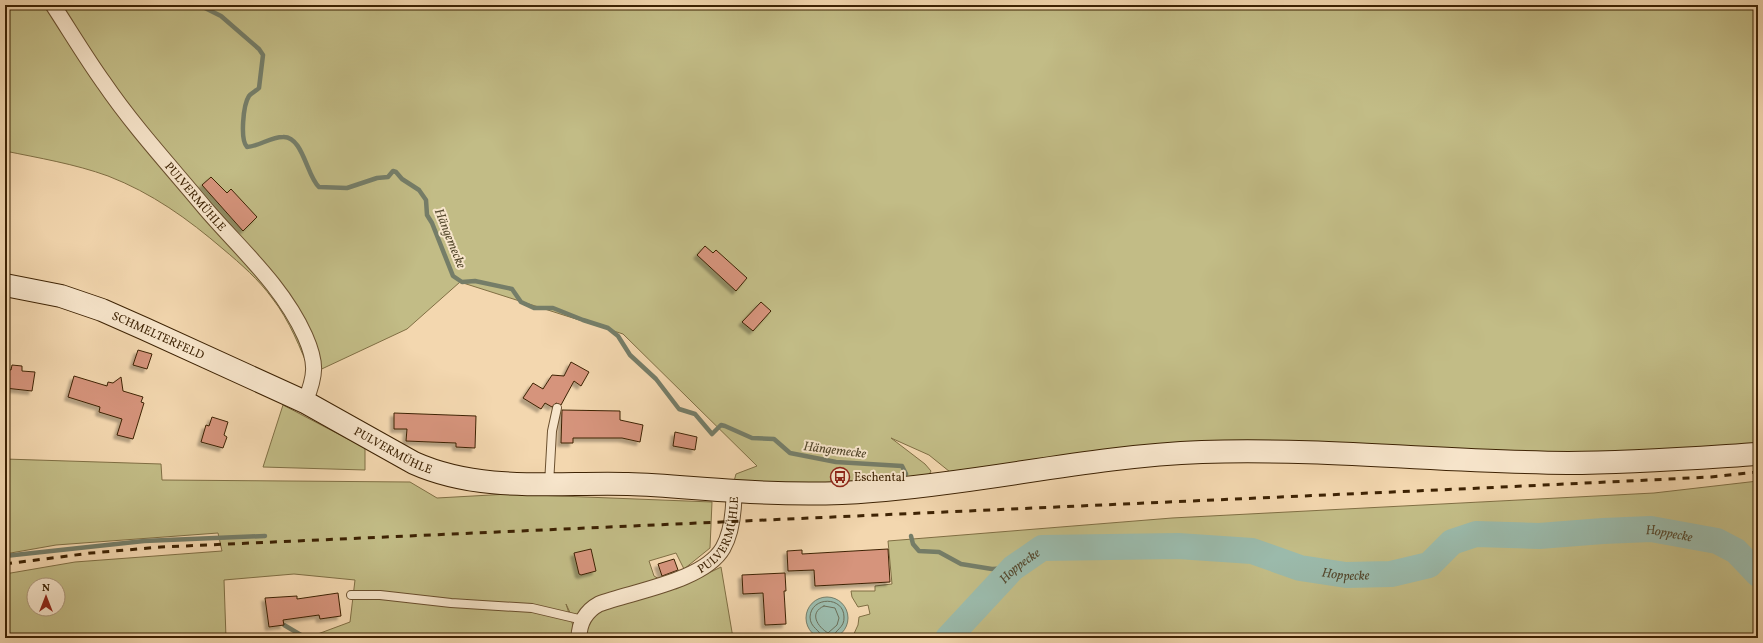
<svg xmlns="http://www.w3.org/2000/svg" width="1763" height="643" viewBox="0 0 1763 643" font-family="Vollkorn,serif">
<style>
.green{fill:#c2bc86;stroke:#806f44;fill-rule:evenodd}
.water{fill:#9bbaab;stroke:#757d68}
.lines{fill:none;stroke-linecap:round;stroke-linejoin:round}
.shore{stroke:#6c6e57;stroke-width:1}
.stream{stroke:#757d68;stroke-width:4.5}
.river{stroke:#9bbaab;stroke-width:26}
.building{fill:#d6947c;stroke:#3d2203;filter:url(#shadow)}
.lane-casing{stroke:#6a4f2e;stroke-width:10}
.street-casing{stroke:#6a4f2e;stroke-width:17}
.secondary-casing{stroke:#3d2203;stroke-width:24}
.lane{stroke:#f7e5cb;stroke-width:8}
.street{stroke:#f7e5cb;stroke-width:15}
.secondary{stroke:#f7e5cb;stroke-width:22}
.rail{stroke:#3d2203;stroke-width:3;stroke-dasharray:7 7;stroke-linecap:butt}
.labels{text-anchor:middle;stroke-width:4;stroke-linejoin:round;paint-order:stroke}
.street-label{font-size:12px;fill:#3d2203;stroke:#f7e5cb}
.poi-label{font-size:12px;fill:#3d2203;stroke:#f7e5cb;text-anchor:start}
.water-label{font-size:13px;font-style:italic;fill:#54482d;stroke:#f7e5cb}
</style>
<defs>
<filter id="shadow"><feDropShadow dx="-3.5" dy="3.5" stdDeviation="1" flood-color="#0004"/></filter>
</defs>
<rect width="100%" height="100%" fill="#f3d7af"/>
<filter id="stains"><feTurbulence type="fractalNoise" baseFrequency=".005" numOctaves="4"/><feColorMatrix values="0 0 0 0 .2 0 0 0 0 .09 0 0 0 0 .02 0 0 0 .5 -.17"/></filter>
<radialGradient id="worn" r=".72"><stop offset=".6" stop-color="#630" stop-opacity="0"/><stop offset="1" stop-color="#630" stop-opacity=".3"/></radialGradient>
<g class="green">
<path d="M5,5H1758V454L1330,452L955,476L929,455L891,438L925,464L931,471L926,481L733,485L736,474L757,466L623,334L460,282L407,329L311,374C300,348 290,321 272,298C259,280 241,264 223,249C188,219 152,193 108,176C75,164 39,158 5,151Z"/>
<path d="M283,405L365,448V470L263,467Z"/>
<path d="M5,459L161,464L162,480L410,482L437,498L509,494L712,502L710,548L684,569L676,553L649,561L654,576L676,589L721,567L733,638H582L566,604L577,638H307L350,622L355,580L294,574L224,580L226,638H5V574L75,562L222,551L218,533L56,545L5,554ZM34,585H58V609H34Z"/>
<path d="M1758,481V638H852L858,625L859,617L870,614L868,605L858,607L852,597L851,591H875V586L892,584L888,541L1172,518L1654,493Z"/>
</g>
<circle class="water" cx="827" cy="618" r="21"/>
<g class="lines">
<g class="shore">
<path d="M824,606L835,608L839,618L837,625L828,633C818,627 808,613 824,606Z"/>
<path d="M822,638C821,630 810,628 810,617C811,596 844,596 844,617C845,628 834,630 833,638"/>
</g>
<g class="stream">
<path d="M199,5L221,16L259,49L263,55L259,88C256,91 251,93 249,96C243,105 240,140 247,147C260,146 270,137 283,137C303,136 307,177 319,187L347,188L377,178L388,177L393,171L396,172L402,179L419,190L426,200L427,215L432,223L453,276L462,282L475,281L512,289L521,302L534,308H553L583,320L608,328L618,336L630,355L656,379L679,409L695,414L712,434L721,425L725,426L752,438L774,439L790,453L836,462L902,466L906,474"/>
<path d="M911,536L913,544L919,551L939,552L961,564L992,569L1013,568"/>
<path d="M5,556L144,541L265,536"/>
<path d="M284,625L306,638"/>
</g>
<path class="river" id="s1" d="M948,638L1013,568L1042,548L1178,546L1252,551L1300,568L1346,575L1391,574L1429,565L1452,542L1476,534L1539,536L1603,531L1651,529L1717,541L1736,551L1758,574"/>
</g>
<g class="building">
<path d="M211,177L227,193L231,189L257,217L243,231L202,185Z"/>
<path d="M705,246L713,253L716,250L747,278L736,291L697,255Z"/>
<path d="M761,302L771,311L753,331L742,322Z"/>
<path d="M138,350L152,354L147,369L133,365Z"/>
<path d="M571,362L589,372L581,386L574,381L561,405L556,403L552,407L545,403L541,409L523,398L533,383L543,389L552,375L564,376Z"/>
<path d="M12,365L22,366V371L35,372L32,391L5,388V369L11,370Z"/>
<path d="M74,376L107,386L108,382L113,383L121,377L123,391L143,397L141,402L144,403L133,439L117,435L122,419L99,412L100,407L68,397Z"/>
<path d="M562,410L620,411V420L643,425L640,442L622,438H573V443H561Z"/>
<path d="M394,413L476,416L475,448L456,447V443L406,441L407,429H394Z"/>
<path d="M212,417L228,422L224,435L227,437L223,448L201,442L206,425L209,426Z"/>
<path d="M675,432L697,437L695,450L673,446Z"/>
<path d="M591,549L596,571L581,575L579,574L574,553Z"/>
<path d="M888,549L890,582L815,586L814,570L788,571L787,551L802,550V554Z"/>
<path d="M674,559L678,570L662,576L658,564Z"/>
<path d="M785,573L786,591H784L786,624L765,625L763,593L743,594L742,575Z"/>
<path d="M338,593L341,616L320,619L319,615L283,620L284,625L269,627L265,598L297,596V599Z"/>
</g>
<g class="lines">
<g class="lane-casing">
<g id="lane">
<path d="M549,484L552,431L557,408"/>
<path d="M351,595H380L451,603L532,608L583,620"/>
</g>
</g>
<g class="street-casing">
<g id="street">
<path id="s2" d="M53,5C70,31 86,58 104,83C134,127 171,167 205,208C240,249 282,285 305,336C317,363 316,375 305,402"/>
<path id="s3" d="M579,638C579,623 586,611 599,604C634,591 704,581 723,548C732,532 734,510 734,491"/>
</g>
</g>
<g class="secondary-casing">
<g id="secondary">
<path id="s4" d="M5,285L61,296L102,310L145,329L305,402L414,463C481,493 556,482 628,484C664,485 700,489 736,491C781,494 827,495 872,491C982,483 1091,456 1202,452C1324,448 1446,462 1568,463C1632,463 1695,458 1758,454"/>
</g>
</g>
<use href="#lane" class="lane"/>
<use href="#street" class="street"/>
<use href="#secondary" class="secondary"/>
<path class="rail" d="M5,564L91,553L161,547L1482,488L1711,477L1758,472"/>
</g>
<defs>
<g id="bus-ring" transform="scale(1)"><circle r="9.5" fill="#f7e5cb" stroke="#8f2418" stroke-width="1.5"/><path d="M-5-6H5V4H4V6H2V4H-2V6H-4V4H-5ZM-3.5-4V0h7V-4ZM-3.5 1.2v1.5H-2V1.2ZM2 1.2v1.5H3.5V1.2Z" fill="#8f2418"/></g>
</defs>
<g fill-rule="evenodd">
<use href="#bus-ring" x="840" y="477"/>
</g>
<g class="labels">
<g class="street-label">
<text dy="4" stroke="none"><textPath href="#s2" startOffset="239">PULVERMÜHLE</textPath></text>
<text dy="4" stroke="none"><textPath href="#s4" startOffset="162">SCHMELTERFELD</textPath></text>
<text dy="4" stroke="none"><textPath href="#s4" startOffset="424">PULVERMÜHLE</textPath></text>
<text dy="4" stroke="none"><textPath href="#s3" startOffset="190">PULVERMÜHLE</textPath></text>
</g>
<g class="poi-label">
<text x="854" y="481">Eschental</text>
</g>
<g class="water-label">
<text transform="translate(451 238) rotate(68)" y="5">Hängemecke</text>
<text transform="translate(835 449) rotate(7)" y="5">Hängemecke</text>
<text dy="5" stroke="none"><textPath href="#s1" startOffset="774">Hoppecke</textPath></text>
<text dy="5" stroke="none"><textPath href="#s1" startOffset="102">Hoppecke</textPath></text>
<text dy="5" stroke="none"><textPath href="#s1" startOffset="438">Hoppecke</textPath></text>
</g>
</g>
<rect width="1763" height="643" fill="none" stroke="#f3d7af" stroke-width="20"/>
<rect x="6" y="6" width="1751" height="631" fill="none" stroke="#3d2203" stroke-width="2"/>
<rect x="10" y="10" width="1743" height="623" fill="none" stroke="#3d2203"/>
<g transform="translate(46 597)"><circle r="19" fill="#f7e5cb" stroke="#ad977b"/>
<path d="M0-3L7 15L0 10L-7 15Z" fill="#8f2418"/>
<text y="-6" font-size="11" font-weight="bold" text-anchor="middle" fill="#3d2203">N</text>
</g>
<rect width="100%" height="100%" filter="url(#stains)"/>
<rect width="100%" height="100%" fill="url(#worn)"/>
</svg>
